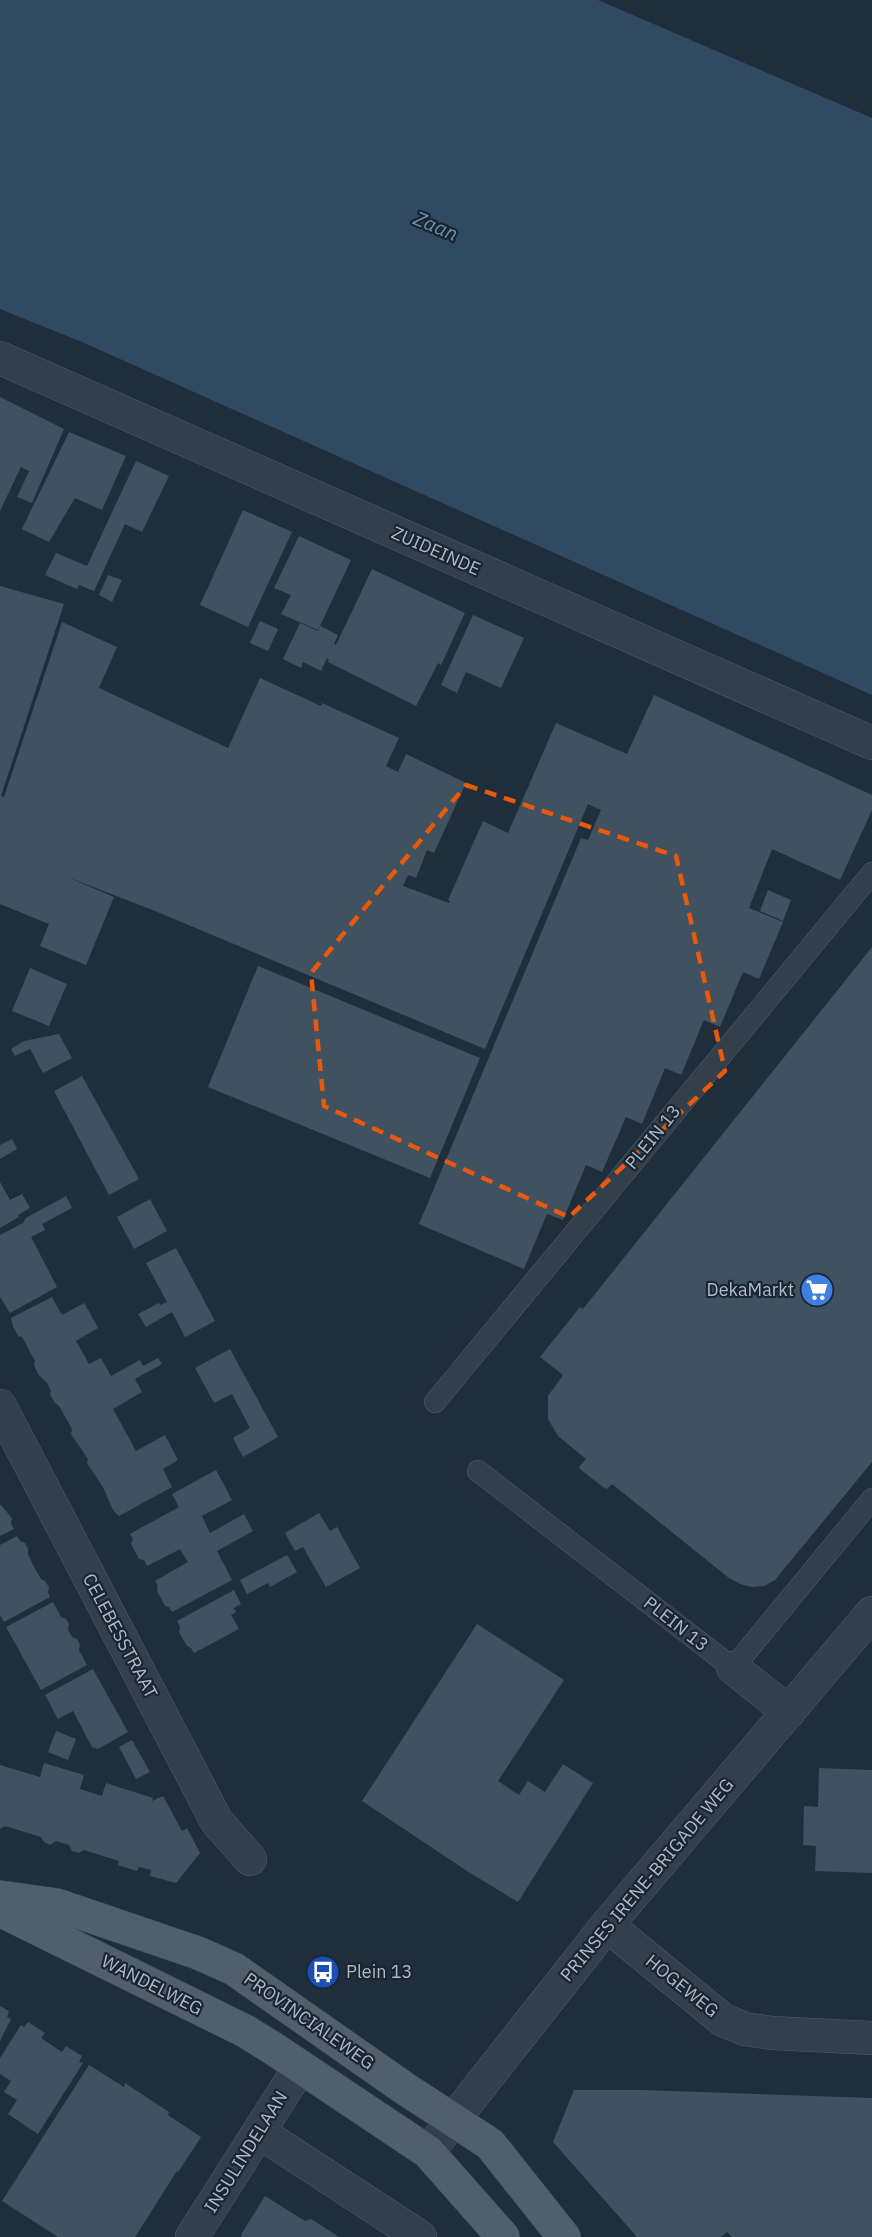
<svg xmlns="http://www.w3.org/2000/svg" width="872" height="2237" viewBox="0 0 872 2237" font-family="'IBM Plex Sans',sans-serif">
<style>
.water{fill:#304a62}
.building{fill:#405160}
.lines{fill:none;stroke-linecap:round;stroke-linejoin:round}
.lane-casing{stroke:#515e69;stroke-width:22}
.street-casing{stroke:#515e69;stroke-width:34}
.primary-casing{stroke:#3d4955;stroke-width:34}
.lane{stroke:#33404b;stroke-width:21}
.street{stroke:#33404b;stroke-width:33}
.primary{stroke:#515f6c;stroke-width:33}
.marked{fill:none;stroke:#e8590c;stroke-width:4.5;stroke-dasharray:12 8;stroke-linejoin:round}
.labels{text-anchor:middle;stroke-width:4.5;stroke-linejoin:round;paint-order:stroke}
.street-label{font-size:18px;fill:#aebbc8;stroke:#192530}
.poi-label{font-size:18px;fill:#aebbc8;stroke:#192530;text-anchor:end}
.water-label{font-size:20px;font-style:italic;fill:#6c8fae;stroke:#192530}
</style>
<rect width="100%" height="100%" fill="#202e3b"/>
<path class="water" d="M0,0H598L872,118V695L82,342L0,309Z"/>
<g class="building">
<path d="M0,397L64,429L32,503L17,497L29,471L21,467L0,511Z"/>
<path d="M69,432L126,456L102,510L75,498L49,542L22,529Z"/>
<path d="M136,461L169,476L142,532L125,524L94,591L79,585L77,589L45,575L56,553L87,566Z"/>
<path d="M243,510L292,532L248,627L200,605Z"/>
<path d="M299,536L351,560L318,630L281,614L291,595L274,588Z"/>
<path d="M372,569L465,613L441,665L438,663L416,706L328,662L329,660L327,658L321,671L303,662L301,668L283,659L300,623L318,631L320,626L338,635L334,644L336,645Z"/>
<path d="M108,575L122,580L112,602L99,595Z"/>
<path d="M0,586L64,604L1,796L4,797L62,622L117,647L99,688L228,748L260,678L321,706L322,703L399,738L386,766L398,772L406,754L466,783L434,853L427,850L416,878L408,875L403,886L449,903L450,901L448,900L483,821L508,833L556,723L627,754L654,695L872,795V810L840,880L772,849L749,908L783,922L759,979L743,972L720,1027L704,1020L681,1075L665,1068L642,1124L626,1117L602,1172L586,1165L563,1220L547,1214L524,1269L419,1224L581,838L588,840L601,810L588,804L485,1049L155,911L65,876L114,897L86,965L40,946L49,924L0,904Z"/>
<path d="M473,615L524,638L501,688L466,672L457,693L441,685Z"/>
<path d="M260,621L278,629L268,651L250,643Z"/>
<path d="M768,890L791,900L783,921L760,911Z"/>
<path d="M872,947V1462L775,1580L764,1586L752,1587L740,1584L729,1578L612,1484L607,1489L603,1487L581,1470L579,1467L586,1459L558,1436L548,1419V1396L563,1375L540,1357L580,1307L583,1309Z"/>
<path d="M258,966L480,1058L430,1178L208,1087Z"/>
<path d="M30,968L67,984L49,1026L12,1011Z"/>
<path d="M59,1034L72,1058L43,1073L30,1049L15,1056L11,1049L24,1041Z"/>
<path d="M82,1076L139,1179L109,1195L54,1091Z"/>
<path d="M12,1139L17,1149L0,1159V1145Z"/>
<path d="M0,1182L10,1200L22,1194L30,1208L18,1215L19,1217L0,1228Z"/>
<path d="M66,1196L72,1208L42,1224L45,1230L31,1237L57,1287L10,1313L0,1297V1235L23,1223L26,1218Z"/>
<path d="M150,1199L167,1231L134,1249L117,1217Z"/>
<path d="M176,1248L215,1321L185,1337L172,1312L146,1327L138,1314L159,1303L160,1305L167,1302L146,1263Z"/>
<path d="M52,1297L62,1315L84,1303L91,1315L98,1328L76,1341L89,1364L101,1358L111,1376L140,1360L143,1366L158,1358L162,1364L135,1379L142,1392L113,1409L136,1451L165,1435L178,1460L163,1469L172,1487L119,1516L113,1510L104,1489L87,1463L88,1459L71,1434L72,1429L59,1406L55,1403L50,1395L51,1391L47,1383L38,1374L34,1365L35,1361L22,1337L18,1336L13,1327L11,1318Z"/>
<path d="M230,1349L278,1437L243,1457L233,1438L250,1428L232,1394L214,1403L195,1368Z"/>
<path d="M216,1470L232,1500L202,1516L210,1533L244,1514L253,1531L217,1551L232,1580L172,1612L169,1607L165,1606L157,1591L158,1586L155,1581L188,1562L180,1549L196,1541L147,1566L144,1560L139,1559L131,1544L133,1539L130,1534L179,1507L172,1494Z"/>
<path d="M0,1504L12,1518L11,1524L14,1529L0,1536Z"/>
<path d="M319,1513L330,1531L337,1527L360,1568L326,1587L303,1547L295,1551L285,1533Z"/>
<path d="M17,1536L20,1541L25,1543L28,1549V1554L34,1567L41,1579L45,1581L49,1587L48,1592L50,1597L4,1622L0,1615V1545Z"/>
<path d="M287,1555L297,1572L270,1587L268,1583L247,1594L240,1580Z"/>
<path d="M234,1590L241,1604L234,1608L236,1612L231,1615L239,1629L194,1653L191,1648L187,1646L179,1632L180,1627L177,1621Z"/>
<path d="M53,1602L61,1617L66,1619L69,1624L68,1630L72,1637L77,1639L80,1645L79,1650L87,1665L41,1690L6,1627Z"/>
<path d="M477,1624L564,1680L498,1781L519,1795L528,1781L545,1792L563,1764L593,1783L518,1902L467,1871L362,1801Z"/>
<path d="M93,1669L128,1732L98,1749L92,1747L73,1711L58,1719L45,1695Z"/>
<path d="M56,1731L76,1739L68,1760L48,1752Z"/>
<path d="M132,1740L150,1772L136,1779L119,1747Z"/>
<path d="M44,1763L84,1775L80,1789L102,1796L106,1783L153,1798L152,1801L163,1796L182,1831L187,1828L200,1853L176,1883L150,1876L151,1870L139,1867L137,1871L118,1865L119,1861L84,1850L79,1853L72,1851L69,1845L56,1841L50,1845L44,1842L41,1837L5,1826L0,1829V1765L40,1777Z"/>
<path d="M819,1768L872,1770V1873L815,1871L816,1846L803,1845L804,1806L818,1807Z"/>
<path d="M0,2006L9,2011L7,2017L11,2019L0,2041Z"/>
<path d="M28,2022L45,2033L41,2038L62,2052L66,2046L82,2056L79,2062L83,2063L38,2134L8,2114L17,2100L4,2092L11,2081L0,2074V2058L21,2025L24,2027Z"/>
<path d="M89,2065L124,2087L125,2083L169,2112L168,2115L201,2137L178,2172L177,2171L135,2237H58L2,2201Z"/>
<path d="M574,2090H642L872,2098V2237H732L727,2232L721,2237H637L553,2142Z"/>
<path d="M265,2196L305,2221L311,2219L339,2237H241L242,2233Z"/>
</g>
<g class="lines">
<g class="lane-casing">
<g id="lane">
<path d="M435,1402L872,873"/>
<path d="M478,1471L733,1668L872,1499"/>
</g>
</g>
<g class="street-casing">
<g id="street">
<path d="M0,358L872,743"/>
<path d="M0,1406L217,1822L250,1859"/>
<path d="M733,1668L789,1712"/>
<path d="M607,1925L723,2020L745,2029L772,2033L872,2038"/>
<path d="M259,2132L420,2237"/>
<path d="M428,2152L607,1925L872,1613"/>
<path d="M192,2237L300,2067"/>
</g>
</g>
<g class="primary-casing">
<g id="primary">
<path d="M0,1897L57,1905L198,1953L234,1969L404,2088L490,2144L564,2237"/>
<path d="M0,1910L245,2031L271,2047L428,2152L503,2237"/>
</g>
</g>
<use href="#lane" class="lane"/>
<use href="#street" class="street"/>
<use href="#primary" class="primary"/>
</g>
<path class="marked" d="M466,785L676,856L725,1071L569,1217L324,1106L311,973Z"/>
<defs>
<g id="supermarket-disc" transform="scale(1.725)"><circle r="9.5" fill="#3f7fe0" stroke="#192530"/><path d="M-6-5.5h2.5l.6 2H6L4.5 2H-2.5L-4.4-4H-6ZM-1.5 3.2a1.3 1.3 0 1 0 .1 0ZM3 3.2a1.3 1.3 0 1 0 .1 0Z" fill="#fff"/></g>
<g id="bus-disc" transform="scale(1.725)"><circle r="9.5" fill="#1a4fb4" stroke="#192530"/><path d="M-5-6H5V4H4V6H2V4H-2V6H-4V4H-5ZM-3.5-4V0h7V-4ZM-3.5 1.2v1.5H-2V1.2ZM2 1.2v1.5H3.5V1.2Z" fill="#fff"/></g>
</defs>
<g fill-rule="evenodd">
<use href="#supermarket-disc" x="817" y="1290"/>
<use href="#bus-disc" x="323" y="1972"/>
</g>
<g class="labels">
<g class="street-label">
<text transform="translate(436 551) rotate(24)" y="6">ZUIDEINDE</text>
<text transform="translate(653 1137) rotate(-51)" y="6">PLEIN 13</text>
<text transform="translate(676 1624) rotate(38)" y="6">PLEIN 13</text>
<text transform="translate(120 1636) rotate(62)" y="6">CELEBESSTRAAT</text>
<text transform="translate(647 1880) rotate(-50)" y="6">PRINSES IRENE-BRIGADE WEG</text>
<text transform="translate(152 1985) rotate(27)" y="6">WANDELWEG</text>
<text transform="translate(682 1986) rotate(39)" y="6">HOGEWEG</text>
<text transform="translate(309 2021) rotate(35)" y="6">PROVINCIALEWEG</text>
<text transform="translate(246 2152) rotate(-58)" y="6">INSULINDELAAN</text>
</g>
<g class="poi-label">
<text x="794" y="1296">DekaMarkt</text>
<text x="346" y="1978" text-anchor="start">Plein 13</text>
</g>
<g class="water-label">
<text transform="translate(436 226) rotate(23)" y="7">Zaan</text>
</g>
</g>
</svg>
